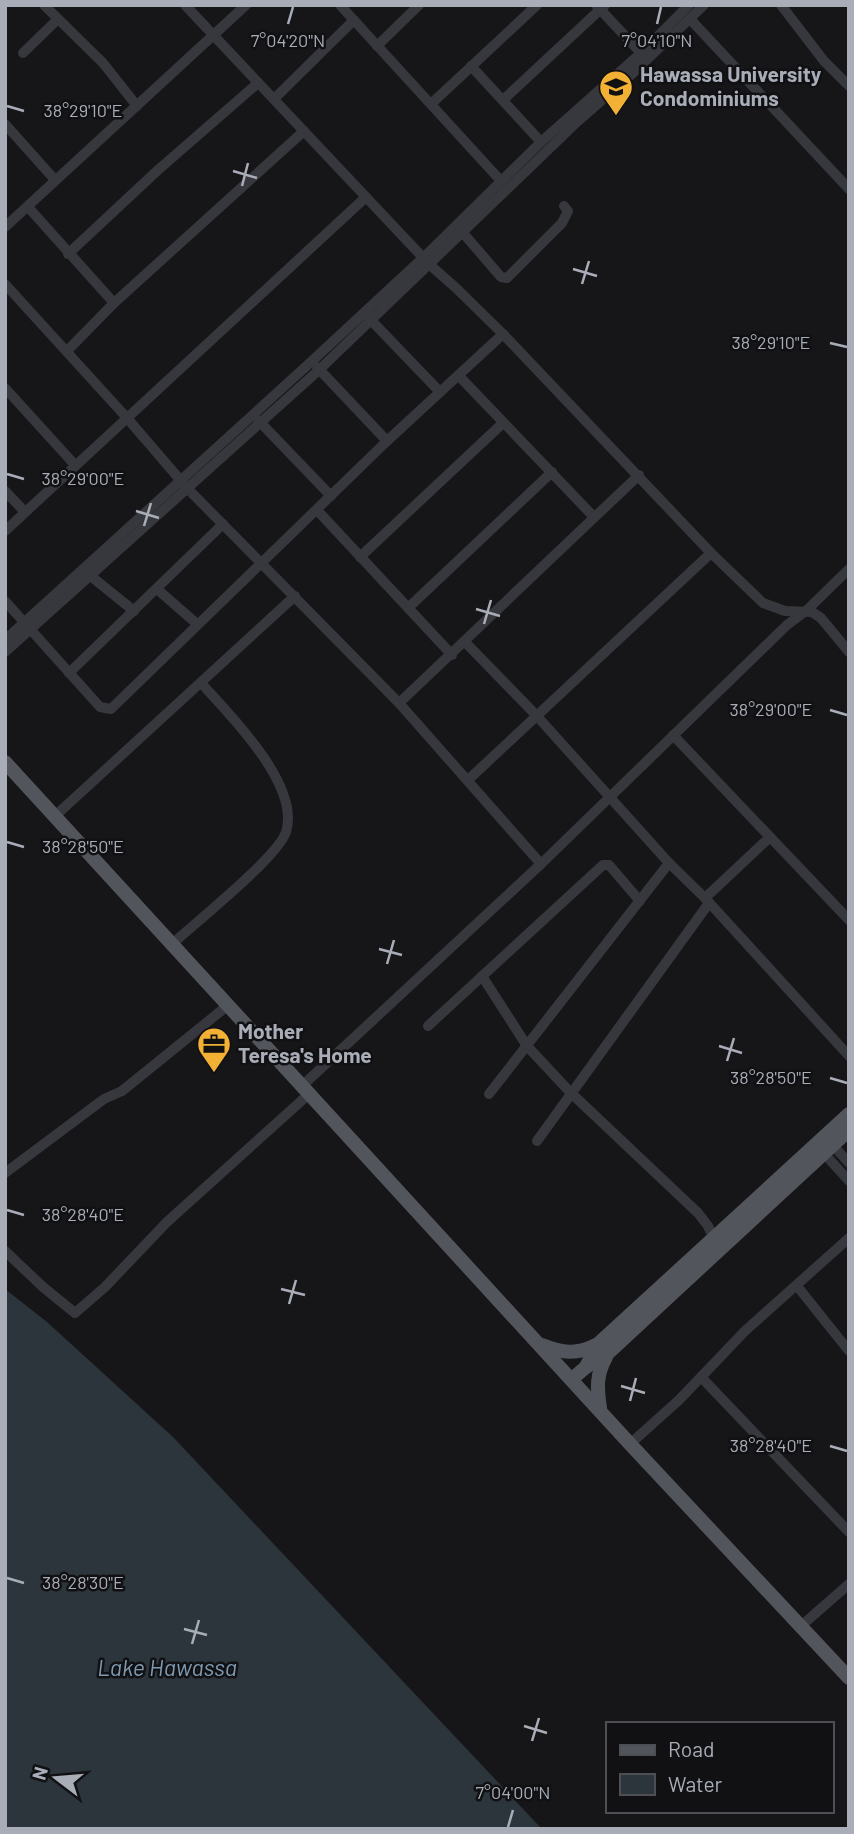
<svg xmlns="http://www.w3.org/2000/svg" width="854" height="1834" viewBox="0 0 854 1834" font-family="Barlow,sans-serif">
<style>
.water{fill:#2c353c}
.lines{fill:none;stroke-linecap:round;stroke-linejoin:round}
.minor{stroke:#37383d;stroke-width:10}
.major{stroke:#53555c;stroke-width:14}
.ticks{fill:none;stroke:#a8adb8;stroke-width:2.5}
.labels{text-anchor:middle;stroke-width:5;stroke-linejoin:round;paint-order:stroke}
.poi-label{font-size:21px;font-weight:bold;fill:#a8adb8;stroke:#111113;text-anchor:start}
.water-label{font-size:23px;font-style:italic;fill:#7f9bb3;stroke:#111113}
.ticks-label{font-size:18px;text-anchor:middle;fill:#a8adb8;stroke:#111113;stroke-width:5;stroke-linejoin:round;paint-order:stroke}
</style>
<rect width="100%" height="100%" fill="#161618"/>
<path class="water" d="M5,1289L47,1322L173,1437L542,1829H5Z"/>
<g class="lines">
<g class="minor">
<path d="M44,5L103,63L137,106"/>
<path d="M185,5L430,265L456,288L503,334L711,553L763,603L785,611L812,612L821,618L849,652"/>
<path d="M340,5L501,181"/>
<path d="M596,5L641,53"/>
<path d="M781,5L824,61L849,86"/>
<path d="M690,19L849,189"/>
<path d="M377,46L419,5"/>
<path d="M23,53L58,19"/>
<path d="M471,66L541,142"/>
<path d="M274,99L354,20"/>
<path d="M503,100L605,5"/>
<path d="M431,104L537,5"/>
<path d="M5,124L55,180"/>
<path d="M28,207L114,303"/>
<path d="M5,227L246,5"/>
<path d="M463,233L501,277L507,278L562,223L568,211L564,206"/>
<path d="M68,254L158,170L258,83"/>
<path d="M5,284L127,418L188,489L399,703L541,864"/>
<path d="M367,316L440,392"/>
<path d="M67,351L114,303L304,131"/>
<path d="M317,367L387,441"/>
<path d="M459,376L594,517"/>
<path d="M5,388L75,465"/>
<path d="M258,420L331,496"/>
<path d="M5,491L25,512"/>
<path d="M317,510L452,655"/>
<path d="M5,531L366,197"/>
<path d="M360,557L503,423"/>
<path d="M87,573L134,611"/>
<path d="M157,589L197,624"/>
<path d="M5,601L100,707L111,709L387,441L503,334"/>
<path d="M408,608L552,472"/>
<path d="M5,640L312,361L423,258L541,142L641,53L689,5"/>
<path d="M465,642L536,715L669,863L705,898L849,1056"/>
<path d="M5,652L319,370L577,122L633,73L704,5"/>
<path d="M69,673L223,524"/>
<path d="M399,703L639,475"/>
<path d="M673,735L849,920"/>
<path d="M468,780L711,553"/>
<path d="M55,816L295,596"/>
<path d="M705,898L770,837"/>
<path d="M171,945C194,924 278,857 286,832C301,785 229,714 201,683"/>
<path d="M482,976L527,1046L570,1092L698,1213L708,1226L716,1243"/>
<path d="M428,1026L603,865H609L640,901"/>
<path d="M302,1086L541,864L787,625L807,610L849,569"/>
<path d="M489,1094L669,863"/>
<path d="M537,1141L709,903"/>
<path d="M830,1142L849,1163"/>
<path d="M820,1149L849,1181"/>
<path d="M5,1173L104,1099L122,1091L227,1006"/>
<path d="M5,1251L43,1287L75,1313L105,1287L167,1222L309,1094"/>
<path d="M797,1286L849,1351"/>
<path d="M701,1377L849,1532"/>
<path d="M630,1444L679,1400L745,1331L849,1238"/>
<path d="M801,1626L849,1584"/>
</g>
<g class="major">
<path d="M5,762L630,1444L849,1678"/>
<path d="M542,1345C562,1353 577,1355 596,1345"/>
<path d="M586,1367L597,1345L849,1114"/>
<path d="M572,1379L586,1367L608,1353L849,1130"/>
<path d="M600,1408C597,1388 596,1375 606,1357"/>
</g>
</g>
<path class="ticks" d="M288,24L293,7M657,24L661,7M7,106L24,111M233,171L257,178M242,186L248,163M573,269L597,276M582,284L589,261M830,343L847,347M7,474L24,479M136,511L159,518M144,526L151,503M476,609L500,616M484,624L491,600M830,710L847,715M7,842L24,847M379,949L402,955M387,964L394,940M719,1046L742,1053M727,1061L734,1038M830,1078L847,1083M7,1210L24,1215M281,1289L305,1295M289,1304L296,1280M621,1386L645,1393M630,1401L636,1378M830,1446L847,1451M7,1578L24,1583M184,1629L207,1635M192,1644L199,1620M524,1726L547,1733M532,1741L539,1718M508,1827L513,1810"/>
<defs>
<g id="university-pin" transform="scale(1.75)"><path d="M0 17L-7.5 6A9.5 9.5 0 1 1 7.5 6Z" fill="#f2b134" stroke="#111113"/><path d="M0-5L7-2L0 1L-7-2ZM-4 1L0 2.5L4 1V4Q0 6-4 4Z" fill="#111"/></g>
<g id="office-pin" transform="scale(1.75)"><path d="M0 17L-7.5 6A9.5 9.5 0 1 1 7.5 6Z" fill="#f2b134" stroke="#111113"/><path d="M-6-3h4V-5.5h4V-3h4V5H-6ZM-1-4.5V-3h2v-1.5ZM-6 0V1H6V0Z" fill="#111"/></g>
</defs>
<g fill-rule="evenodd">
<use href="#university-pin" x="616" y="87"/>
<use href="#office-pin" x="214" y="1044"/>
</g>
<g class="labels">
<g class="poi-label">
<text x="640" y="82">Hawassa University<tspan x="640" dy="24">Condominiums</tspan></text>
<text x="238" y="1039">Mother<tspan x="238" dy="24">Teresa's Home</tspan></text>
</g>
<g class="water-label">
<text x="167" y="1676">Lake Hawassa</text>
</g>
</g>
<g class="ticks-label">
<text x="288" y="47">7°04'20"N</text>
<text x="657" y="47">7°04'10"N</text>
<text x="83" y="117">38°29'10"E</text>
<text x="771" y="349">38°29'10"E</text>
<text x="83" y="485">38°29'00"E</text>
<text x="771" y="716">38°29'00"E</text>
<text x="83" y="853">38°28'50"E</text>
<text x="771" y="1084">38°28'50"E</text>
<text x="83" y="1221">38°28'40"E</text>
<text x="771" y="1452">38°28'40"E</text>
<text x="83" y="1589">38°28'30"E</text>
<text x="513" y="1799">7°04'00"N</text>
</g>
<rect width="854" height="1834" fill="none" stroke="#a8adb8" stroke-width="14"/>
<rect x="606" y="1722" width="228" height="91" fill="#111113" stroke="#4d4f55" stroke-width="2"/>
<rect x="620" y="1745" width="35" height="10" fill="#53555c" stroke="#4d4f55" stroke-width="2"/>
<text x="668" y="1757" font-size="21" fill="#a8adb8">Road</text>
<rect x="620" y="1774" width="35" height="21" fill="#2c353c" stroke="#4d4f55" stroke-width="2"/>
<text x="668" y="1792" font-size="21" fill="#a8adb8">Water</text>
<g transform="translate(56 1778) rotate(286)" stroke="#111113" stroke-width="5" paint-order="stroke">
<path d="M0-5L12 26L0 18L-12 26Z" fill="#a8adb8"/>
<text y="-10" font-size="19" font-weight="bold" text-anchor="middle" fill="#a8adb8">N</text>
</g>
</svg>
